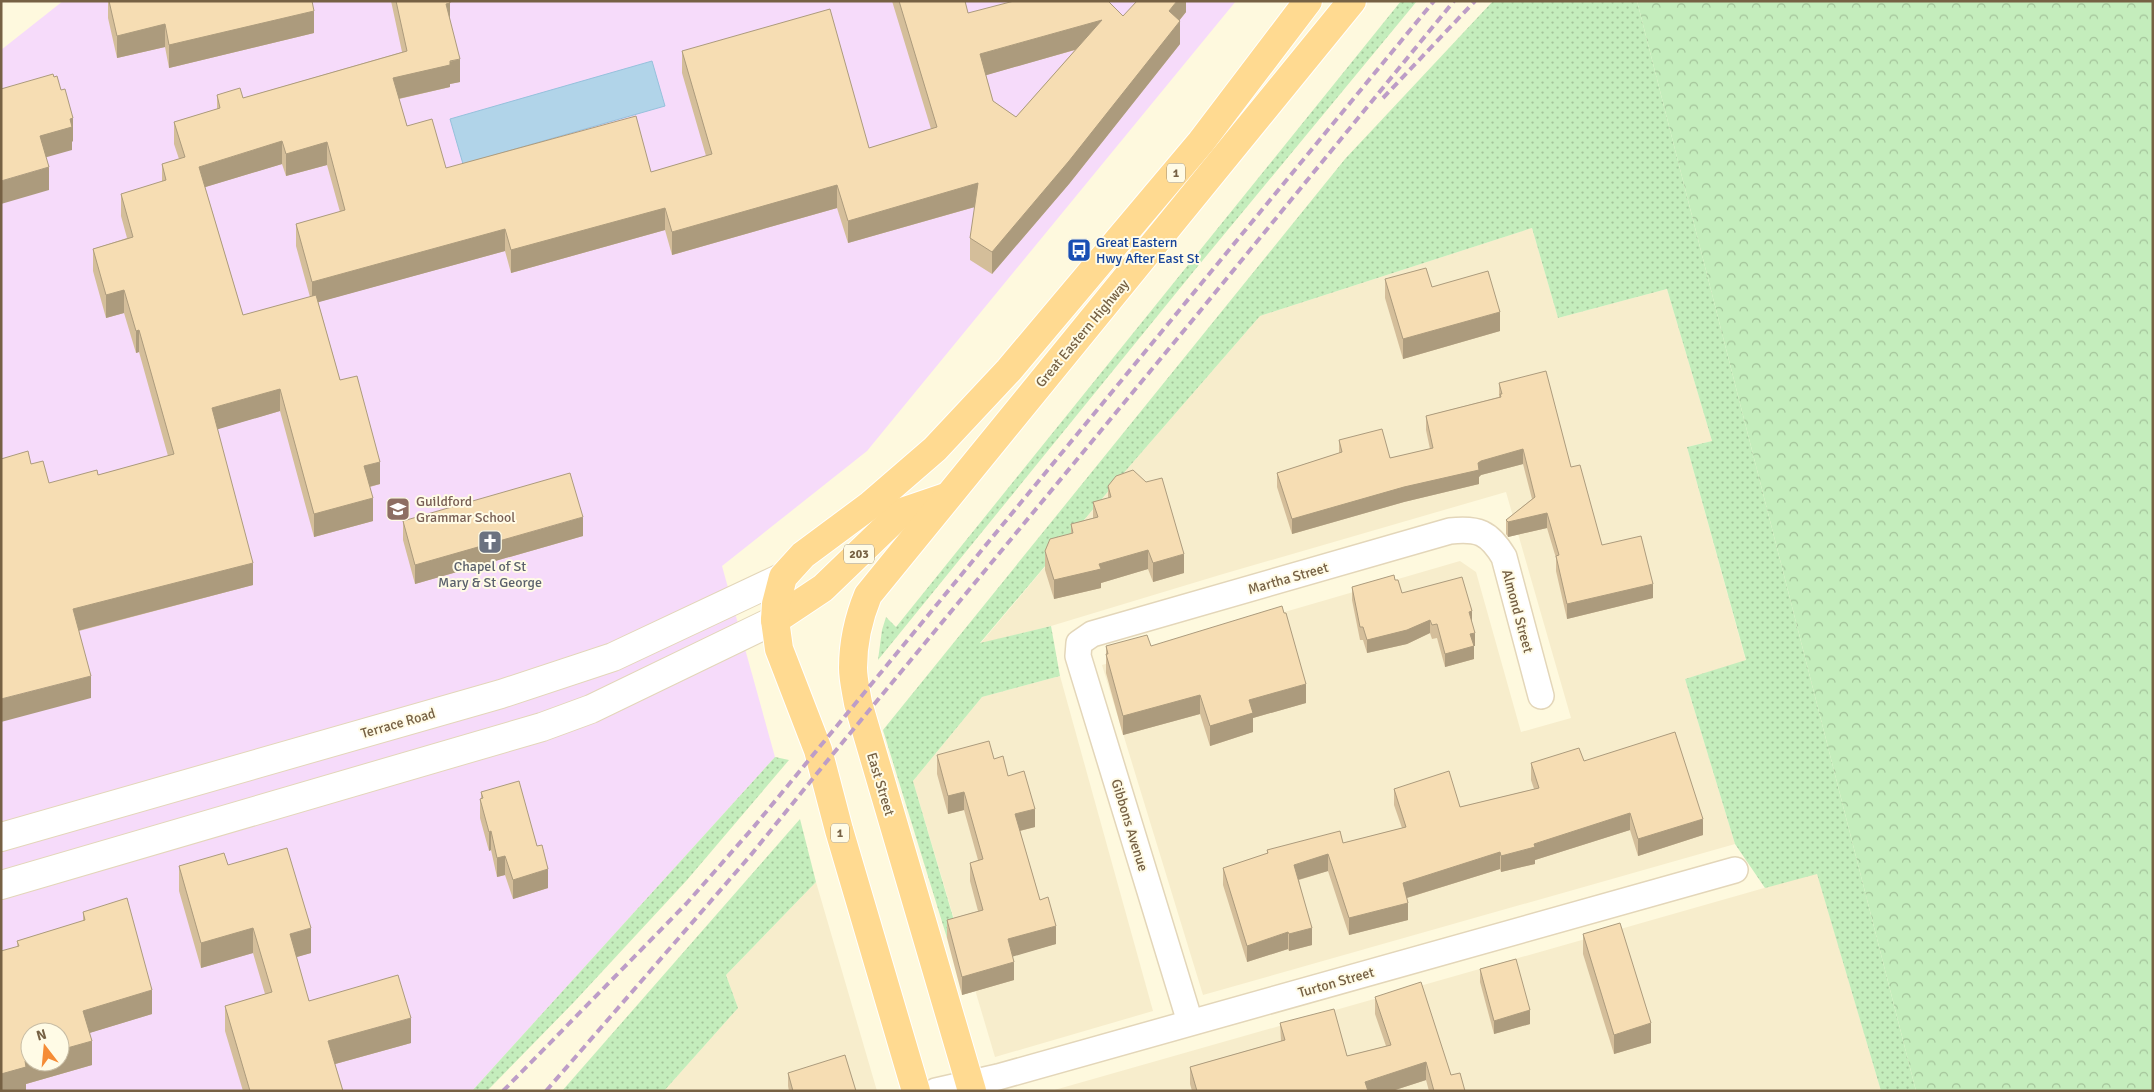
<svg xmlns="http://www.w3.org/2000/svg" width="2154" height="1092" viewBox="0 0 2154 1092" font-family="Signika,sans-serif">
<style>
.residential{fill:#f7edcc}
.education{fill:#f6dbfa;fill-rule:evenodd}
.grass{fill:url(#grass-dots)}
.park{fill:url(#park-crowns)}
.water{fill:#b1d4e9;stroke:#96c1dc}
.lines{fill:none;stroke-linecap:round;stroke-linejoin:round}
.minor-casing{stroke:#e3d6b9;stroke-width:28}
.tertiary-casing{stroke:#e3d6b9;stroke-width:30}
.trunk-casing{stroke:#fff;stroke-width:30}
.minor{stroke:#fff;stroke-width:25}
.tertiary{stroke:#fff;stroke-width:28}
.trunk{stroke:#ffda91;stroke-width:28}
.rail{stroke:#bd9dc7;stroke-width:4;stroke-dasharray:8 5;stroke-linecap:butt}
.wall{fill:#d4be9a;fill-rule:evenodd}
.shaded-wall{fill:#ac9b7d}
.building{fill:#f6ddb3;stroke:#ac9b7d;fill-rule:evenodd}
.labels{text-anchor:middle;stroke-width:4;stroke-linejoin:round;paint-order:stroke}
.shield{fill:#fffbe6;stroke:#9f8f75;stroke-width:1}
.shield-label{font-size:12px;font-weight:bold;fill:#766144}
.transit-label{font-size:14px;fill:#164399;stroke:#fffbe6;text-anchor:start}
.street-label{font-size:14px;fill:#766144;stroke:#fffbe6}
.education-label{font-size:14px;fill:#785e54;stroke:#fffbe6;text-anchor:start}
.worship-label{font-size:14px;fill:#5b616d;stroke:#fffbe6}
</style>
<defs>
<pattern id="grass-dots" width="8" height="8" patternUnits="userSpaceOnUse" patternTransform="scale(1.25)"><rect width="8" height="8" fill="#c4edbc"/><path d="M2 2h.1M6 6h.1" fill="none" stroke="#a4c39a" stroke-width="1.8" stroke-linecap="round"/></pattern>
<pattern id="park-crowns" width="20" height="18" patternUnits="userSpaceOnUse" patternTransform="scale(1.25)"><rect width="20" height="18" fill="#c4edbc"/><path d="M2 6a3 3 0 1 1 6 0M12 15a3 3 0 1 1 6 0" fill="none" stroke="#a4c39a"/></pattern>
</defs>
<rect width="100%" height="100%" fill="#fef9de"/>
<g class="residential">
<path d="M1532,228L1558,318L1667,289L1712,441L1687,447L1746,661L1685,679L1735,844L1203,995L1102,665L1460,561L1476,572L1521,732L1571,718L1506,492L1223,574L1051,626L980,644L1128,468L1260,316Z"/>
<path d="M1060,676L1153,1011L995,1057L913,781L982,697Z"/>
<path d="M1817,873L1881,1091H1051Z"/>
<path d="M816,882L877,1091H664L738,1008L726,975Z"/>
</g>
<path class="education" d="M63,1H1236L867,451L722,566L775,757L472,1091H1V50ZM30,1032H60V1062H30Z"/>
<g class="grass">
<path d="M1401,1H1417L1198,266L878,660L882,630L886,617L896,627Z"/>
<path d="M1493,1H1637L1916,1091H1881L1817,874L1765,888L1735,844L1685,679L1746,660L1687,447L1712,441L1667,289L1558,318L1532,228L1260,316L1128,468L980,643L1051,626L1060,676L982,697L913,781L958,934L947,938L883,730L1345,159Z"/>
<path d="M775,757L789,760L687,880L574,1002L487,1091H472Z"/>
<path d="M800,819L816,882L726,975L738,1008L664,1091H562Z"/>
</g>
<path class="park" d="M1637,1H2153V1091H1916Z"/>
<path class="water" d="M652,61L665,106L463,164L450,119Z"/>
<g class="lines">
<g class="minor-casing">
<g id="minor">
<path d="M1190,1022L1078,656L1079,643L1092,634L1450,531C1478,528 1489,532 1504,557L1541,696"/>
<path d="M936,1091L998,1077L1735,870"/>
</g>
</g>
<g class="tertiary-casing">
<g id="tertiary">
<path d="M1,837L501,694L613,657L783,577"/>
<path d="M1,885L542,727L591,709L775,620"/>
</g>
</g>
<g class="trunk-casing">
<g id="trunk">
<path d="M775,620L823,588L902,512L946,497"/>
<path d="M916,1091L839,830L818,750L779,649L775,620L776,604L783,577L803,555L869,506L935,449L1009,370L1201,142L1308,1"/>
<path d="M972,1091L858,703C856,691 853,679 853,668C853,644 859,617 868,595L1352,1"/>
</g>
</g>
<use href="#minor" class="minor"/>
<use href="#tertiary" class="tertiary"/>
<use href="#trunk" class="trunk"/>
<g class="rail">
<path d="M1383,98L1475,1"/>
<path d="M503,1091L686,904L752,829L1434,1"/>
<path d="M546,1091L750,856L823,766L1196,316L1454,1"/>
</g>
</g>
<g class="wall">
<path d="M108,1H312L314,33L169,68L165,47L117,58L108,18Z"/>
<path d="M391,1H450V20L460,82L450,84V87L399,99L407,126L446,168L651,172L706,156L682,73V51L869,148L931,129L892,1H965L968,13L1123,16L1186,1V12L1179,21L1180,44L1069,184L992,274L970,260V238L975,207L848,243L837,208L672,255L665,230L511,273L505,251L318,302L340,380L380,484L370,487L373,521L314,537L280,411L217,429L253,585L79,631L91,698L31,464L49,483L98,475L168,456L139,352L136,353L124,313L106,318L93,271V249L127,238L121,216V194L162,182V164L179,159L174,144V122L217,109V95L243,98L402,52ZM1075,50L1016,117L993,101L986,75ZM282,164L286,176L327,165L340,212L296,224V246L310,297L243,315L205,187Z"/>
<path d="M1385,279L1432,287L1500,331L1403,359L1385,298Z"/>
<path d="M1499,383L1571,467L1602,545L1653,598L1567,619L1556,571V558L1547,528L1508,537L1506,534V520L1532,499L1523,464L1481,475L1479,477V484L1404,502L1292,534L1277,487V473L1339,453V440L1390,458L1430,449L1426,430V416L1499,397Z"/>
<path d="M1108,486L1184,573L1153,582L1148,569L1101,583V588L1054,599L1045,570V551L1071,533V524L1093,518V502L1108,498Z"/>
<path d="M403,521L583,536L415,584L403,540Z"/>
<path d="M1395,580L1402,593L1472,624L1475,646H1474V659L1445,667L1437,638L1432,639L1430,633L1407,644L1367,653L1363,640H1360L1352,600V587Z"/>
<path d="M1106,646H1151L1306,703L1253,718V732L1210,746L1200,714L1123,735L1106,673Z"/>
<path d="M937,755L994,759L1008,776L1035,827L1020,831L1040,900L1056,944L1012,956L1014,980L962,995L947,938V920L978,911L970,881V863L978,860L964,810L948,814L937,774Z"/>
<path d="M1584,761L1703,835L1638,856L1630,830L1535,860V864L1501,872L1500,869L1407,898L1408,920L1349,935L1328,871L1299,880L1312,945L1289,951L1288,949L1247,962L1223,885V868L1267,854V850L1343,843L1402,828L1394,805V789L1460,807L1534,789L1531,780V763Z"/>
<path d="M481,792L548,888L513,899L505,875L497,877L491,850L489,851L480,818V799H481Z"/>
<path d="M228,865L311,953L296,957L309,1001L411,1043L335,1064L343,1091H243L225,1031V1006L265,994L253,953L201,968L179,891V866Z"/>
<path d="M83,912L152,1014L89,1033L92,1065L26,1084V1090L17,941L83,921Z"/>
<path d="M1583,934L1651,1043L1614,1054L1583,954Z"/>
<path d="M1480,969L1530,1024L1494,1034L1480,982Z"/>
<path d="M1375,997L1451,1075L1465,1091H1429L1426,1080L1392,1091H1192L1190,1084V1067L1281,1041L1280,1023L1347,1056L1386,1046L1375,1014Z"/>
<path d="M788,1073L856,1091H789L788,1086Z"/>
</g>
<g class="shaded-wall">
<path d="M1177,1H1186V12L1169,33V11Z"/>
<path d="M450,3V25L446,4Z"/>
<path d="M314,11V33L169,68V45Z"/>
<path d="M1102,20V42L980,77V54Z"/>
<path d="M1180,21V44L1069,184L992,274V252Z"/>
<path d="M165,24V47L117,58V36Z"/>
<path d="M460,59V82L450,84V87L393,100V78Z"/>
<path d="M73,118V141L72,142V150L40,159V136L70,119Z"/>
<path d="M282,141V164L199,189V167Z"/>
<path d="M327,142V165L286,176V154Z"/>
<path d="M49,167V190L1,204V181Z"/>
<path d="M978,183V206L848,243V221Z"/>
<path d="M837,185V208L672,255V232Z"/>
<path d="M665,208V230L511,273V250Z"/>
<path d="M505,229V251L312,304V282Z"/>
<path d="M124,290V313L106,318V295Z"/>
<path d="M1500,312V331L1403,359V339Z"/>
<path d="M139,330V352L136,353V331Z"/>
<path d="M280,389V411L212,431V408Z"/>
<path d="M1523,449V464L1481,475L1479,477V484L1404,502L1292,534V519L1478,463L1481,461Z"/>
<path d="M380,462V484L364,488V466Z"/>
<path d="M373,498V521L314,537V514Z"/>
<path d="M1547,513V528L1508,537V522Z"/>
<path d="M583,517V536L415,584V565Z"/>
<path d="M1148,550V569L1101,583V588L1054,599V580L1099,564Z"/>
<path d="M1184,554V573L1153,582V563Z"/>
<path d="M253,563V585L73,632V609Z"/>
<path d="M1653,584V598L1567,619V604Z"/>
<path d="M1472,611V624L1469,612Z"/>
<path d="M1430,620V633L1407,644L1367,653V640Z"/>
<path d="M1475,633V646H1472H1474V659L1445,667V654L1470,634Z"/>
<path d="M91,676V698L1,722V699Z"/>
<path d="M1306,684V703L1253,718V732L1210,746V726L1249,700Z"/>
<path d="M1200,695V714L1123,735V716Z"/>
<path d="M964,792V810L948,814V796Z"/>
<path d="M1035,809V827L1015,832V814Z"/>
<path d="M1630,813V830L1535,860V864L1501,872V856L1534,844Z"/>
<path d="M1703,819V835L1638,856V839Z"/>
<path d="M491,831V850L489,851V832Z"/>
<path d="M1500,852V869L1403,899V883Z"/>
<path d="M1328,854V871L1294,881V865Z"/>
<path d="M505,856V875L497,877V858Z"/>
<path d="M548,869V888L513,899V880Z"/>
<path d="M1408,903V920L1349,935V918Z"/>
<path d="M1056,926V944L1008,958V939Z"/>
<path d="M253,928V953L201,968V943Z"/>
<path d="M311,928V953L290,959V934Z"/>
<path d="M1312,928V945L1289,951V934Z"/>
<path d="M1288,932V949L1247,962V946Z"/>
<path d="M1014,962V980L962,995V977Z"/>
<path d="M152,990V1014L83,1035V1011Z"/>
<path d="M1530,1010V1024L1494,1034V1021Z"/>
<path d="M411,1018V1043L328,1066V1041Z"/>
<path d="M1651,1023V1043L1614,1054V1035Z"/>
<path d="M92,1041V1065L26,1084V1090L25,1091H1V1074L25,1061L30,1059V1062H60V1050Z"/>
<path d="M1426,1062V1080L1392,1091H1365V1082Z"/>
</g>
<g class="building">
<path d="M109,1H312L314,11L169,45L165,24L117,36Z"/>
<path d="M396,1H450V3L446,4L460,59L450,61V65L393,78L407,126L432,119L446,168L636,116L651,172L712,154L682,51L830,9L869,148L937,127L899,1H965L968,13L1014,1H1108L1123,16L1137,1H1177L1169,11L1180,21L1069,161L992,252L970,238L978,183L848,221L837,185L672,232L665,208L511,250L505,229L312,282L296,224L345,210L327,142L286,154L282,141L199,167L243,315L316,295L340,380L357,376L380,462L364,466L373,498L314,514L280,389L212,408L253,563L73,609L91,676L1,699V459L28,451L31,464L43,461L49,483L97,470L98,475L174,454L139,330L136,331L124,290L106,295L93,249L133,237L121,194L166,180L162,164L185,157L174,122L220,108L217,95L240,88L243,98L407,51ZM1102,20L1016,117L993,101L980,54Z"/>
<path d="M53,74L54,77L57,76L61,90L65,89L73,118L70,119L72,127L40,136L49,167L1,181V89Z"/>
<path d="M1426,268L1432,287L1488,271L1500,312L1403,339L1385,279Z"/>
<path d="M1546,371L1571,467L1580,465L1602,545L1641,536L1653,584L1567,604L1556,556L1559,555L1547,513L1508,522L1506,520L1535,497L1523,449L1481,461L1478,463L1479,470L1404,487L1292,519L1277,473L1342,452L1339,440L1382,429L1390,458L1433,448L1426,416L1501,397L1500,394H1502L1499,383Z"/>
<path d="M1133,470L1146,482L1162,478L1184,554L1153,563L1148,550L1099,564L1101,569L1054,580L1045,551L1050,539L1073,533L1071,524L1098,517L1093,502L1111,497L1108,486L1116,476Z"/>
<path d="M570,473L583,517L415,565L403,521Z"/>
<path d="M1394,575L1395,580H1398L1402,593L1462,577L1472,611L1469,612L1475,633L1470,634L1474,646L1445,654L1437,624L1432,625L1430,620L1407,630L1367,640L1363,627H1360L1352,587Z"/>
<path d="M1282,606L1284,613H1286L1306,684L1249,700L1253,713L1210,726L1200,695L1123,716L1106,654H1108L1106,646L1147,635L1151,646Z"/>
<path d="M1675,732L1703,819L1638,839L1630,813L1534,844L1535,847L1501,856L1500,852L1403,883L1408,903L1349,918L1328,854L1294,865L1312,928L1289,934L1288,932L1247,946L1223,868L1268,853L1267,850L1340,831L1343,843L1406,827L1394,789L1449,771L1460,807L1539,788L1531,763L1579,748L1584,761Z"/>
<path d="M989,741L994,759L1003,756L1008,776L1024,771L1035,809L1015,814L1040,900L1048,897L1056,926L1008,939L1014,962L962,977L947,920L983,910L970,863L983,859L964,792L948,796L937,755Z"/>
<path d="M519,781L537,846L542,845L548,869L513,880L505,856L497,858L491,831L489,832L480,799L483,798L481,792Z"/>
<path d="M287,848L311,928L290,934L309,1001L398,975L411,1018L328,1041L343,1091H250L225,1006L272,992L253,928L201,943L179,866L224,853L228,865Z"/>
<path d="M127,898L152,990L83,1011L92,1041L60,1050V1032H30V1059L25,1061L26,1067L1,1074V951L19,946L17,941L85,920L83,912Z"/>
<path d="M1620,923L1651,1023L1614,1035L1583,934Z"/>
<path d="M1516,959L1530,1010L1494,1021L1480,969Z"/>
<path d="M1421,982L1451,1075L1460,1073L1465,1091H1434L1426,1062L1365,1082L1368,1091H1197L1190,1067L1285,1040L1280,1023L1334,1009L1347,1056L1391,1045L1375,997Z"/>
<path d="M845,1055L856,1091H793L788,1073Z"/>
</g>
<defs>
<g id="bus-square" transform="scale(1.25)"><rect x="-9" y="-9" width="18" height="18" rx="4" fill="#1a4fb4" stroke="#fffbe6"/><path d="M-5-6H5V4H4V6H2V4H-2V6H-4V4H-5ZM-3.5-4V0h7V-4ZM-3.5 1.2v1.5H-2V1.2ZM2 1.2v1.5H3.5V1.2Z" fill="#fff"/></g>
<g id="school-square" transform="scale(1.25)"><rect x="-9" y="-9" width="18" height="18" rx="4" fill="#8d6e63" stroke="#fffbe6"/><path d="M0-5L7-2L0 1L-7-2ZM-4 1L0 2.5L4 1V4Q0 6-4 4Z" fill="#fff"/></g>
<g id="church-square" transform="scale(1.25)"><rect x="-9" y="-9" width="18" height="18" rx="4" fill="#6b7280" stroke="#fffbe6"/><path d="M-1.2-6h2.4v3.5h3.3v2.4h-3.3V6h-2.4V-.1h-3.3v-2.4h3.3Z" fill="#fff"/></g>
</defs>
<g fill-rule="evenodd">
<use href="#bus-square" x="1079" y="250"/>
<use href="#school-square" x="398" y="509"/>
<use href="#church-square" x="490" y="542"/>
</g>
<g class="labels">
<g class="shield">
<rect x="1167" y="163.5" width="18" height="19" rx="4"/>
<rect x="844" y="544.5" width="30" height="19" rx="4"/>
<rect x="831" y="823.5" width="18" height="19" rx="4"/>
</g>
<g class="shield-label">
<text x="1176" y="177">1</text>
<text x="859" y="558">203</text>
<text x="840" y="837">1</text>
</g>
<g class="transit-label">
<text x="1096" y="247">Great Eastern<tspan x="1096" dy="16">Hwy After East St</tspan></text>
</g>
<g class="street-label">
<text transform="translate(1082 333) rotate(-50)" y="5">Great Eastern Highway</text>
<text transform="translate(1288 578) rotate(-16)" y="5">Martha Street</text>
<text transform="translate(1518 611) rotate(75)" y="5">Almond Street</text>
<text transform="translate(398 723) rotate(-16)" y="5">Terrace Road</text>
<text transform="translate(881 784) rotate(73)" y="5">East Street</text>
<text transform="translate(1130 825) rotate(73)" y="5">Gibbons Avenue</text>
<text transform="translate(1336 982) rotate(-16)" y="5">Turton Street</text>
</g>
<g class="education-label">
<text x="416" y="506">Guildford<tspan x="416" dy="16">Grammar School</tspan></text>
</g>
<g class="worship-label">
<text x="490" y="571">Chapel of St<tspan x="490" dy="16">Mary &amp; St George</tspan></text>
</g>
</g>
<rect width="2154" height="1092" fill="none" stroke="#766144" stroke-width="5"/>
<g transform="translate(45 1047) rotate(344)"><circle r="24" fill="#fffbe6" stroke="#c8bda5"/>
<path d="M0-4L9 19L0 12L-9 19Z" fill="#f58c36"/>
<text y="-8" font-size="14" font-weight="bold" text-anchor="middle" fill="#766144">N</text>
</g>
</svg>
